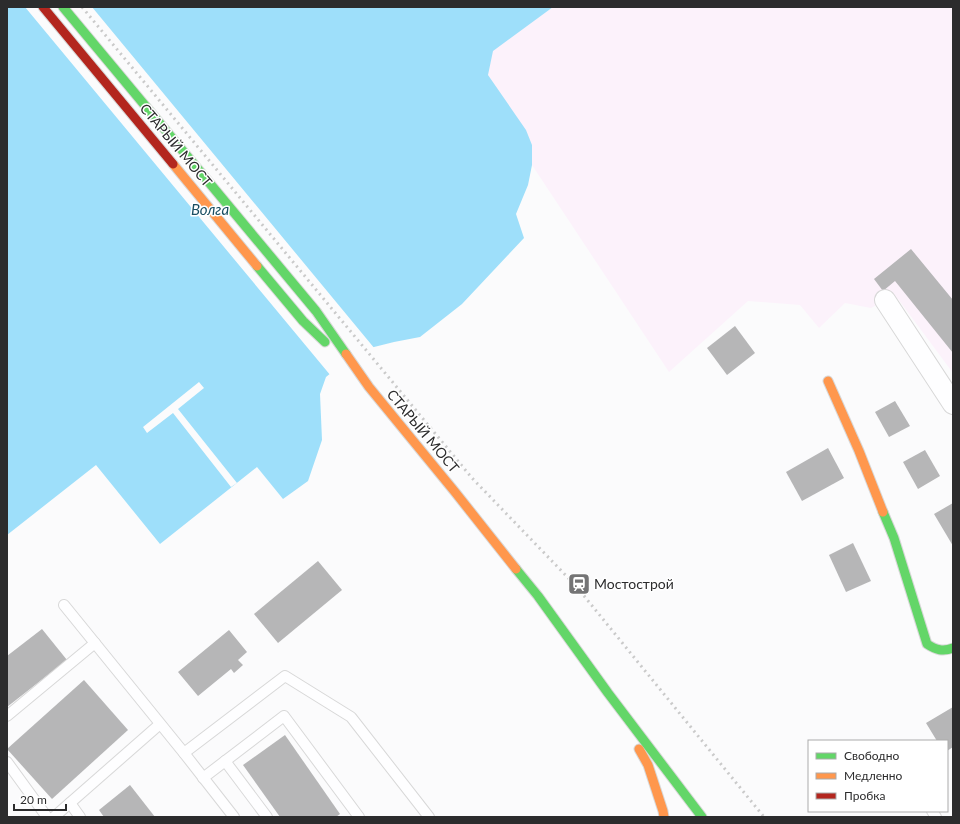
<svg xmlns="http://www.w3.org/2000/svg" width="960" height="824" viewBox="0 0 960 824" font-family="Lato,sans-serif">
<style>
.industrial{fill:#fcf2fb}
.water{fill:#9edffa}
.pier{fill:#fbfbfc}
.building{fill:#b6b6b7}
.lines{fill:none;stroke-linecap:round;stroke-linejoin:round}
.lane-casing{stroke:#d8d8d8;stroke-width:12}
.street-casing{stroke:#d8d8d8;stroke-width:22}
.fast-casing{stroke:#d8d8d8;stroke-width:11}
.slow-casing{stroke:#d8d8d8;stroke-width:11}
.jam-casing{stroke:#d8d8d8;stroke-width:11}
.lane{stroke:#fefeff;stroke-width:10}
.street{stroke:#fefeff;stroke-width:20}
.fast{stroke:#63d668;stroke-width:9}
.slow{stroke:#ff974d;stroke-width:9}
.jam{stroke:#b3261e;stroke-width:9}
.rail{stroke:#cacaca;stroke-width:3;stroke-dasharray:2 4;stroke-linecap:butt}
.labels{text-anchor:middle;stroke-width:3;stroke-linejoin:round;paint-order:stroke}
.street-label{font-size:14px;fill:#2c2c2d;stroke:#fff}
.poi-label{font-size:14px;fill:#2c2c2d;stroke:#fff;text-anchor:start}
.water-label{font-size:15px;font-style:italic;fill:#194e62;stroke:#fff}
</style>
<rect width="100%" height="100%" fill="#fbfbfc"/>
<path class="industrial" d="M553,7H953V373L898,299L885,300L871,308L845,303L819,328L800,305L748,301L669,372L532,165V145L488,75L492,51Z"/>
<path class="water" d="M7,7H553L493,51L488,75L526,130L532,145V165L528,185L516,214L524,238L462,304L420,337L394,342L358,351L326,377L320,394L322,440L308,481L283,499L257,467L160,544L96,465L7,535Z"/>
<g class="pier">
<path d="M25,7H92L375,349L359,353L331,376Z"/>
<path d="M199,382L204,388L178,409L237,483L231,487L173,413L147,433L143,427Z"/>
</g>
<g class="building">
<path d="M911,249L953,300V353L895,281L883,291L874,279Z"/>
<path d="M735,326L755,353L727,375L707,348Z"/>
<path d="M895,401L910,426L889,437L875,412Z"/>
<path d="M828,448L844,478L802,501L786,472Z"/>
<path d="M925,450L940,476L918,489L903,462Z"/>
<path d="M953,503V546L934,514Z"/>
<path d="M853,543L871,581L846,592L829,555Z"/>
<path d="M318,561L342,590L278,643L254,614Z"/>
<path d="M42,629L67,660L7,707V656Z"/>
<path d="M229,630L247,652L238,660L243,665L234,673L231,669L198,696L178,672Z"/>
<path d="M84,680L128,730L52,799L7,749Z"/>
<path d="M953,707V747L947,751V741H937L926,723Z"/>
<path d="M285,735L340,814L336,817H280L243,765Z"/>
<path d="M130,785L155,817H104L99,810Z"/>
</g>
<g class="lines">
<g class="lane-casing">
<g id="lane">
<path d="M64,605L184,753L234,817"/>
<path d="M7,716L95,643"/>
<path d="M184,753L285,676L351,717L429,817"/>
<path d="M225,761L267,817"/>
<path d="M7,762L47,817"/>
<path d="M203,778L284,716L359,817"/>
<path d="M70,803L80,817"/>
<path d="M932,811L936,817"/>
<path d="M54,817L160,724"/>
</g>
</g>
<g class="street-casing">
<path id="street" d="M885,300L953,404"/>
</g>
<g class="fast-casing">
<g id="fast">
<path d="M63,7L316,311L346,354"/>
<path d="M257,266L303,321L325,342"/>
<path d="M883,512L894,538L927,644C936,650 943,652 953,648"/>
<path d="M516,569L538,596L608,693L702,817"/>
</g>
</g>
<g class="slow-casing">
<g id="slow">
<path d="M173,164L257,266"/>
<path d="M346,354L369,387L455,492L516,569"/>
<path d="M828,381L859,451L883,512"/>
<path d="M639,749L648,765L663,811L664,817"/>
</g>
</g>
<g class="jam-casing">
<path id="jam" d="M43,7L173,164"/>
</g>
<use href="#lane" class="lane"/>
<use href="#street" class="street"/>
<use href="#fast" class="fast"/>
<use href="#slow" class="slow"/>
<use href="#jam" class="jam"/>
<path class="rail" d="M82,7L472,478L576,586L764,817"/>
</g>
<defs>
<g id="station-square" transform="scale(1.15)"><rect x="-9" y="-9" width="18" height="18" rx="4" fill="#747475" stroke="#fff"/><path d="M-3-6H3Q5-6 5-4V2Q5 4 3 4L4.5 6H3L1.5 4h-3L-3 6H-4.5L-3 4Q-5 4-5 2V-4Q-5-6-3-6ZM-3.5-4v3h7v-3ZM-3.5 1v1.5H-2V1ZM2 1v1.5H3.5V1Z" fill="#fff"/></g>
</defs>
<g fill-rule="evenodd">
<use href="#station-square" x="579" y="584"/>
</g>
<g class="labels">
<g class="street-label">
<text transform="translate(176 145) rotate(50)" y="5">СТАРЫЙ МОСТ</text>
<text transform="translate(423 431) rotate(50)" y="5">СТАРЫЙ МОСТ</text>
</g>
<g class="poi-label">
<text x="594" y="589">Мостострой</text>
</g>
<g class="water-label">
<text x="210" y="215">Волга</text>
</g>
</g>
<rect width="960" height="824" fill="none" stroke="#2c2c2d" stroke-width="16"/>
<rect x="808" y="740" width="140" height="72" fill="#ffffff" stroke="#ababab"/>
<rect x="816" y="753" width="20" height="6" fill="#63d668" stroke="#ababab"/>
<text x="844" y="760" font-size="12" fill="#2c2c2d">Свободно</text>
<rect x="816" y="773" width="20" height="6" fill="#ff974d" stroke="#ababab"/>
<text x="844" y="780" font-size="12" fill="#2c2c2d">Медленно</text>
<rect x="816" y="793" width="20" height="6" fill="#b3261e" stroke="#ababab"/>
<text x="844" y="800" font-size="12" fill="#2c2c2d">Пробка</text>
<path d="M14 804v6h52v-6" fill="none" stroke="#2c2c2d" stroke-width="2"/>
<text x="20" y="804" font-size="12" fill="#2c2c2d" stroke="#ffffff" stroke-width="3" paint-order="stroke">20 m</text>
</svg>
